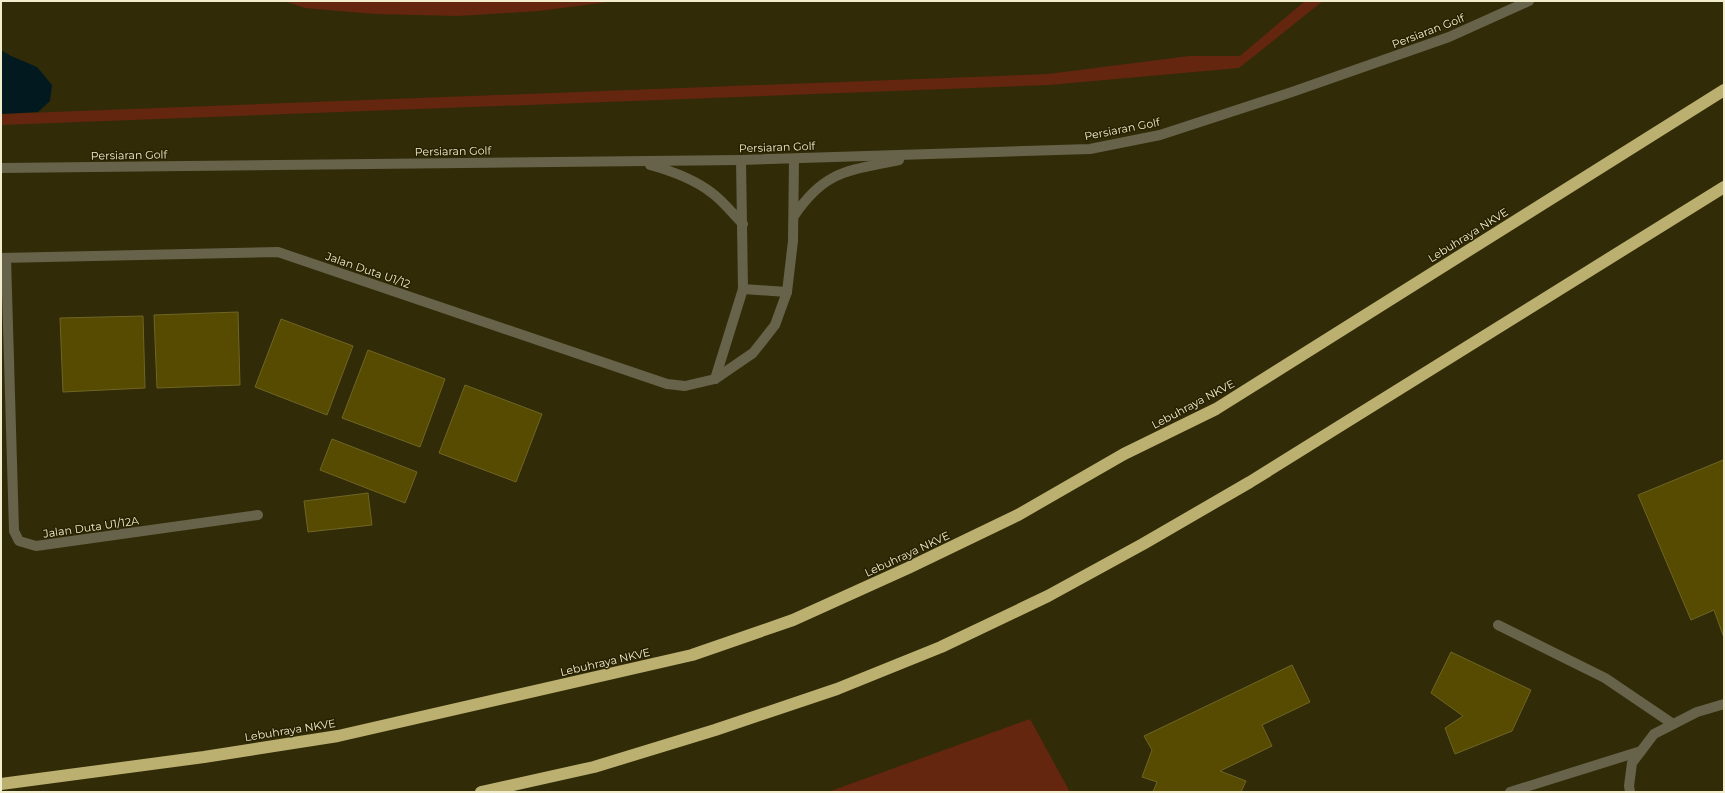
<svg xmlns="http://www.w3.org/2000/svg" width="1725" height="793" viewBox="0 0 1725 793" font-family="Montserrat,sans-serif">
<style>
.green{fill:#64260f}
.water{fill:#031920}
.building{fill:#564b00;stroke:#6f6524}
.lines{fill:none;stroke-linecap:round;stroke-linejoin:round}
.minor{stroke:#67634a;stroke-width:10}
.highway{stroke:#bbb070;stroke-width:12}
.labels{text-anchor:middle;stroke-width:3;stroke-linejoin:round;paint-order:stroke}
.street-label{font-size:11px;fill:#f2edcd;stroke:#272100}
</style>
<rect width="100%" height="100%" fill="#312b08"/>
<g class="green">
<path d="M284,1H616L539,11L458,16L374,14L305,8Z"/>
<path d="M1305,1H1323L1239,68L1049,85L1,125V114L1048,74L1189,56H1240Z"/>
<path d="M1030,719L1070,792H828Z"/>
</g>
<path class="water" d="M1,50L11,56L37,67L52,85L50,101L38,112L1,114Z"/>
<g class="building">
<path d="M238,312L240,385L157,388L154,315Z"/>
<path d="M143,316L145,388L63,392L60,318Z"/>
<path d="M281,319L353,346L327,415L255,387Z"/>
<path d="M368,350L445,379L420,447L342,418Z"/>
<path d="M465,385L542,414L516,482L439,453Z"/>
<path d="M332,439L417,472L405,503L320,470Z"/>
<path d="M1723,460L1724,463V638L1714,610L1691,620L1638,495Z"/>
<path d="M368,493L372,525L308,532L304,501Z"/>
<path d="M1451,652L1531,690L1512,731L1455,754L1445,728L1463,716L1431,693Z"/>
<path d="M1292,665L1310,702L1262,725L1272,746L1220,771L1246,781L1241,792H1153L1157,782L1142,777L1152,750L1144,736Z"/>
</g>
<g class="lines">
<g class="minor">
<path d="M650,165C672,171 694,179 712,193C723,201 733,214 743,224"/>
<path d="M1,168L741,160L1090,149L1160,135L1292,92L1449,37L1529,1"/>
<path d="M794,216C825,170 848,171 899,160"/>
<path d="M1,258L278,252L667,384L685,386L715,379L753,353L775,325L787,292L793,241L794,159"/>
<path d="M6,258L14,531L19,541L36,546L258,515"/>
<path d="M743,289L787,292"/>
<path d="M715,379L743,289L741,160"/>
<path d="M1498,625L1605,678L1673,724"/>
<path d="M1510,792L1641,751"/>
<path d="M1630,792L1629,786L1632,763L1654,734L1697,712L1724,704"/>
</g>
<g class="highway">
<path d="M1,784L204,757L338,736L692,655L793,620L908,568L1018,515L1124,454L1216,409L1724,90"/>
<path d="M481,792L594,767L715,730L837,689L941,647L1048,596L1143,544L1250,482L1724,187"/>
</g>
</g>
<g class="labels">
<g class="street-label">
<text transform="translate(1428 31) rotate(-21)" y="4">Persiaran Golf</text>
<text transform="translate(1122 129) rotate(-11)" y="4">Persiaran Golf</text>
<text transform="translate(777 147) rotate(-2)" y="4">Persiaran Golf</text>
<text transform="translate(453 151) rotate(-1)" y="4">Persiaran Golf</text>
<text transform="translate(129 155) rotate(-1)" y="4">Persiaran Golf</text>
<text transform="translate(1468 235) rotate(-32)" y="4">Lebuhraya NKVE</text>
<text transform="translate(368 270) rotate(19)" y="4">Jalan Duta U1/12</text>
<text transform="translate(1193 404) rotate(-28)" y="4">Lebuhraya NKVE</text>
<text transform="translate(91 527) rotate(-8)" y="4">Jalan Duta U1/12A</text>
<text transform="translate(907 554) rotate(-25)" y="4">Lebuhraya NKVE</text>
<text transform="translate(605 662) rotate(-13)" y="4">Lebuhraya NKVE</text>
<text transform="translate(290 730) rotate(-9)" y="4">Lebuhraya NKVE</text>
</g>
</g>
<rect width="1725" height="793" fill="none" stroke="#f2edcd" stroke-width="4"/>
</svg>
